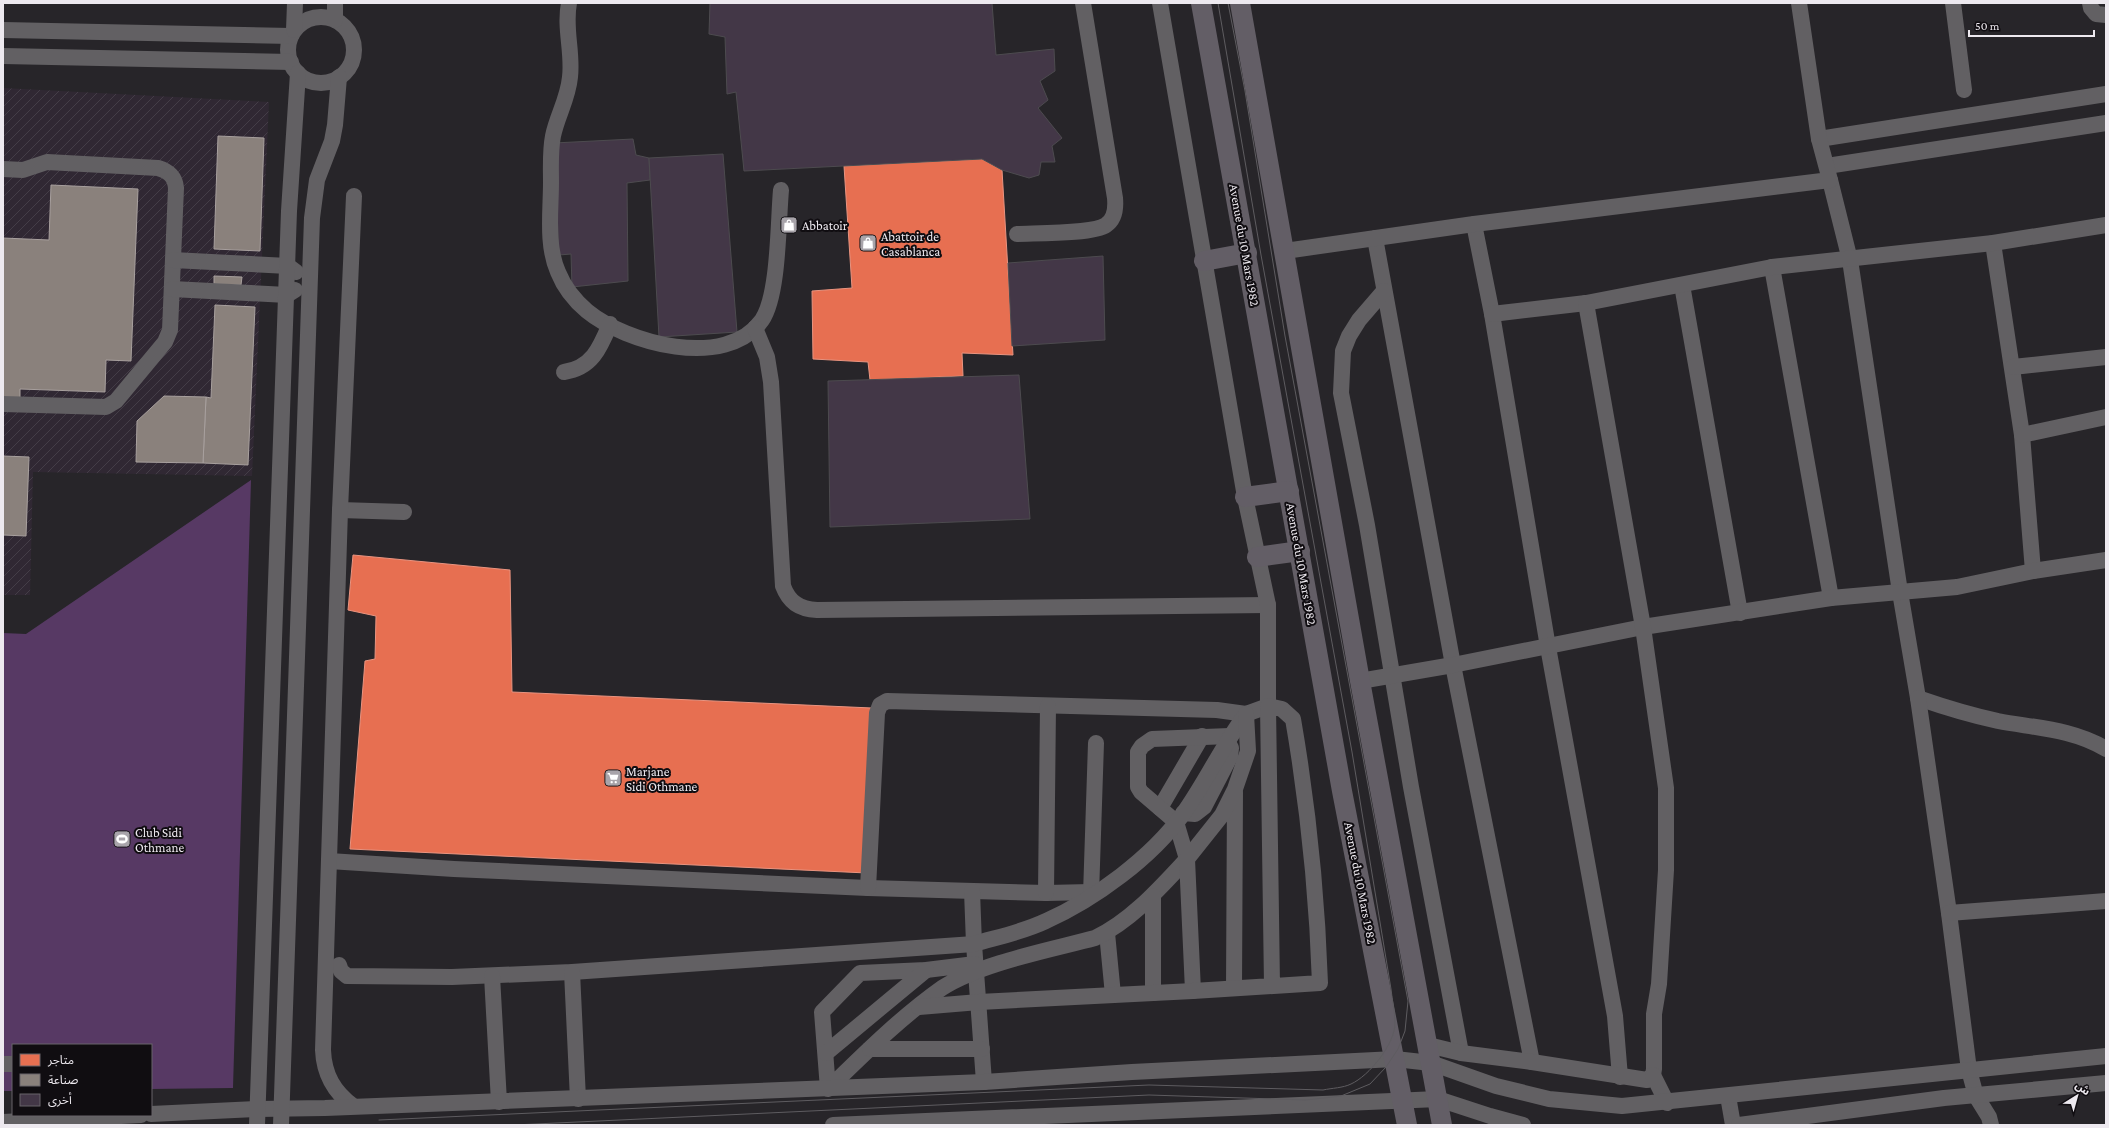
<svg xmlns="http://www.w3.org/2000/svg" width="2109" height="1128" viewBox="0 0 2109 1128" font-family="'Crimson Pro','Noto Sans Arabic',serif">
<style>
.industrial{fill:url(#industrial-furrows)}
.grass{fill:#573964}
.shops{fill:#e76f51;stroke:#e99480}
.industry{fill:#8a817c;stroke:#a8a09e}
.building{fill:#433747;stroke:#4d4b4f}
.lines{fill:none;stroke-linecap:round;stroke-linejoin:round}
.minor{stroke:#626063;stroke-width:16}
.major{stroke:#635e66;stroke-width:20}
.tram{stroke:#5e5c60;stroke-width:1}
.labels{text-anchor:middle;stroke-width:4;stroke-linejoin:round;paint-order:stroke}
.poi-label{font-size:13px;fill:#ede9ef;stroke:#100d11;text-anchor:start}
.street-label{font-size:13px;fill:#ede9ef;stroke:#100d11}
</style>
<defs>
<pattern id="industrial-furrows" width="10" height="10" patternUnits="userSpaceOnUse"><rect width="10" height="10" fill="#302833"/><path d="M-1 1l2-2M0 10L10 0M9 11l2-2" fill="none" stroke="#443d47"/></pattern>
</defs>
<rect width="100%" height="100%" fill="#272529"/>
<path class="industrial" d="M3,88L269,102L252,476L33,472L30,595H3Z"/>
<path class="grass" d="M251,480L233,1088L151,1089V1045H13V1091H3V633L26,634Z"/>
<g class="shops">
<path d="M982,159L1002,170L1013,355L962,353L963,376L870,380L868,362L813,359L812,291L852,288L844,166Z"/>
<path d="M353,555L510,570L512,692L872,708L867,873L350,849L365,661L375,659L376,616L348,610Z"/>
</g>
<g class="industry">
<path d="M218,136L264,138L260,251L214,249Z"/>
<path d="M51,185L138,189L131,361L106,360L105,392L20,389V398L3,397V238L49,240Z"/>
<path d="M214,276L242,277L241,285L214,284Z"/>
<path d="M215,305L255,307L248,465L203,463L206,397L211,398Z"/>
<path d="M164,396L206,397L203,463L136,462L137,421Z"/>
<path d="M3,456L29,457L26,536L3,535Z"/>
</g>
<g class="building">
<path d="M710,3H992L996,55L1054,49L1055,71L1040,81L1048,100L1038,108L1062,138L1052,146L1055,162H1041L1039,175L1029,178L1002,170L982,159L744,171L736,92L727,94L725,37L709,34Z"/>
<path d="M633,139L636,155L649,158L650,180L627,183L628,281L572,287L571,254L559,255L554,143Z"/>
<path d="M723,154L737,332L659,337L649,158Z"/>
<path d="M1103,256L1105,340L1012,346L1008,263Z"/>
<path d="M1019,375L1030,519L830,527L828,381Z"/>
</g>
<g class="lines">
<g class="minor">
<path d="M569,3C564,28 573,52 570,77C568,99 557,116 553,136C550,151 551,167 551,182C551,211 546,245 558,272C564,287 574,300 587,311C626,343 726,371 762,320C779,295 778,222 781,190"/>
<path d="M1953,3L1964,90"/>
<path d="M2090,3L2091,8L2096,14L2106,15"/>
<circle cx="321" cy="50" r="33"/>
<path d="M335,20V3"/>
<path d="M3,30L291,36"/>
<path d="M294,30L295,3"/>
<path d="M3,56L291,62"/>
<path d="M1819,139L2106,94"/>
<path d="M1827,166L2106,123"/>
<path d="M3,169L23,170L47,162L158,168C168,171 175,176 176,188L170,330L165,342L116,401L106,407L3,404"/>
<path d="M1830,180L1850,260L1900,592L1918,698C1944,707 1970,715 1998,721C2035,728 2073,729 2106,749"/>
<path d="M1474,224L1492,314L1548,647L1615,1016L1620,1077"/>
<path d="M1017,234C1034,233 1094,234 1106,225C1115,219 1116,209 1115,198L1083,3"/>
<path d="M1375,238L1453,665L1532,1062"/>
<path d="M1993,243L2022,435L2033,571"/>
<path d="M1285,251L1474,224L1830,180L1819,139L1799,3"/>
<path d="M173,260L288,266L296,272"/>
<path d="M1772,267L1831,598"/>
<path d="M1682,285L1740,613"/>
<path d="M172,289L287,295L295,290"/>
<path d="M1384,291L1359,320L1349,336L1343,351L1341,393L1367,525L1411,787L1461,1053"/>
<path d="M1492,314L1586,303L1772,267L1993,243L2106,225"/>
<path d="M755,328L767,357L771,382L783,586C789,602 799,609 817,610L1268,605"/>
<path d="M2013,367L2106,357"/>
<path d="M564,372C592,368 600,348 610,324"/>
<path d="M2022,435L2106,417"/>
<path d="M340,510L404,512"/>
<path d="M1360,681L1453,665L1643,627L1831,598L1957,587L2033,571L2106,560"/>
<path d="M1918,698L1949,913L1969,1070L1976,1096L1989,1117L1991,1125"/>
<path d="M1160,808L1202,736"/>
<path d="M1183,813L1195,814L1204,807L1230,757L1231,748L1227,740"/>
<path d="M329,861L454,869L868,888L1046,893L1091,892"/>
<path d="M868,888L877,713L880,705L887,701L1217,710L1246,714L1268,706V605L1245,497L1160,3"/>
<path d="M972,891L974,944L984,1082"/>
<path d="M1046,893L1048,706"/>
<path d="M1091,895L1096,743"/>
<path d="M1949,913L2106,901"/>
<path d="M1107,933L1113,995"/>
<path d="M975,964L926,970L860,973L822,1012L828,1089C864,1054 901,1017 942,988C981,963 1050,950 1095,938C1131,921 1160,888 1187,859L1176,822L1141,792L1138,787V752L1142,746L1152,739L1230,736"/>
<path d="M339,965L341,971L347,976L452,977L572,972L974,944C998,937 1023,932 1046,921C1095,899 1151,858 1183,814C1206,782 1222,746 1246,714"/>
<path d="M572,972L578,1099"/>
<path d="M492,976L499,1102"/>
<path d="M1234,988L1235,792"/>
<path d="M1193,991L1187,859L1222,815L1235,789L1248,751L1246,714"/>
<path d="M1153,993V896"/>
<path d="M919,1007L979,1002L1193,991L1320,983C1317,894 1308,806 1293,719L1282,709L1268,706L1272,985"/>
<path d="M1428,1045L1461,1053L1532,1062L1647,1080L1653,1075L1654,1069V1014L1659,984L1666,870V788L1643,627L1586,303"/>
<path d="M870,1049H982"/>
<path d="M826,1053L926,970"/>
<path d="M3,1064H13"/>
<path d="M1653,1075L1667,1103"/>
<path d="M1728,1096L1733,1125"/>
<path d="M353,1106C334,1092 324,1075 323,1050L340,510L354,196"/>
<path d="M151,1114L258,1109L325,1108L984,1082L1132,1072L1395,1059L1431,1063L1496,1086L1549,1099L1622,1106L2106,1056"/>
<path d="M3,1122L141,1115"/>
<path d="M257,1125L289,211L298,73"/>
<path d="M281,1125L312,218L317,180L332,141L335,125L339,77"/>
<path d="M833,1125L1438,1099L1490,1116L1523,1125"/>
<path d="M1739,1125L1944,1098L2106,1083"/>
</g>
<g class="major">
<path d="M1201,3L1342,791L1407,1125"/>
<path d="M1240,3L1360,681L1442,1125"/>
<path d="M1204,261L1247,253"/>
<path d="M1245,497L1289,491"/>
<path d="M1257,557L1300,551"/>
</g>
<g class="tram">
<path d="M379,1120L1149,1085L1323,1090C1332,1088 1343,1088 1351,1084C1369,1076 1395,1044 1395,1023C1395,1012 1392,1000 1391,989L1352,752L1261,255L1218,3"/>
<path d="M514,1125L1149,1095L1306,1100L1341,1096L1370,1084L1386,1067L1398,1049L1405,1031L1408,1001L1285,336L1245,91L1228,3"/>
</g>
</g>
<defs>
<g id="shop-square" transform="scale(0.9)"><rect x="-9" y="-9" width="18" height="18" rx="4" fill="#a8a4aa" stroke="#100d11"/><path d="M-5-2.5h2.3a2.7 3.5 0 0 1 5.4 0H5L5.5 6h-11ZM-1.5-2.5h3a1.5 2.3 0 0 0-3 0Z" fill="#fff"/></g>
<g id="supermarket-square" transform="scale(0.9)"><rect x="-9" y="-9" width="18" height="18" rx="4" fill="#a8a4aa" stroke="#100d11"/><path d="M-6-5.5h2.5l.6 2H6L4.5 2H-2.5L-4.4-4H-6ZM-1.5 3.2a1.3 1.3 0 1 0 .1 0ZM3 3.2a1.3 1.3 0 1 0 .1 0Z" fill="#fff"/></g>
<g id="stadium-square" transform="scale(0.9)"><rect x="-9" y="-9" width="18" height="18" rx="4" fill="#a8a4aa" stroke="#100d11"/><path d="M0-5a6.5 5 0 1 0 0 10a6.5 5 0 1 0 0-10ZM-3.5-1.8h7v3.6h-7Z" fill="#fff"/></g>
</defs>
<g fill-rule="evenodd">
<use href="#shop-square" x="789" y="225"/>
<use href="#shop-square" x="868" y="243"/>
<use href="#supermarket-square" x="613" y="778"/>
<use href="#stadium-square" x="122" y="839"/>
</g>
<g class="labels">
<g class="poi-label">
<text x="802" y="230">Abbatoir</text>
<text x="881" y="241">Abattoir de<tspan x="881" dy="15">Casablanca</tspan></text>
<text x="626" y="776">Marjane<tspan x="626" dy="15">Sidi Othmane</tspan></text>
<text x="135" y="837">Club Sidi<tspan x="135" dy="15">Othmane</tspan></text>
</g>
<g class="street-label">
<text transform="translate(1245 245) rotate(80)" y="5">Avenue du 10 Mars 1982</text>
<text transform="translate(1302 564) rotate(80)" y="5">Avenue du 10 Mars 1982</text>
<text transform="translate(1361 883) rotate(79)" y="5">Avenue du 10 Mars 1982</text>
</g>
</g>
<rect width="2109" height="1128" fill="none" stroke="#ede9ef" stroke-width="8"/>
<rect x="12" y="1044" width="140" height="72" fill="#100d11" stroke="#68656a"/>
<rect x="20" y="1054" width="20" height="12" fill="#e76f51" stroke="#68656a"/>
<text x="48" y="1064" font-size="12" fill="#ede9ef">متاجر</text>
<rect x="20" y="1074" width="20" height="12" fill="#8a817c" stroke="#68656a"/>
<text x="48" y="1084" font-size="12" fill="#ede9ef">صناعة</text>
<rect x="20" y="1094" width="20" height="12" fill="#433747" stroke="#68656a"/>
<text x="48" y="1104" font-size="12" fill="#ede9ef">أخرى</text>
<g transform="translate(2077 1096) rotate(37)" stroke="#100d11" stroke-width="3" paint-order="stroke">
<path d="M0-3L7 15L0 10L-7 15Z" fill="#ede9ef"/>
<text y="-6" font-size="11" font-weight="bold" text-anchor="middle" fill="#ede9ef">ش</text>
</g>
<path d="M1969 30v6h125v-6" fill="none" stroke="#ede9ef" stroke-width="2"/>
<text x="1975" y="30" font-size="12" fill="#ede9ef" stroke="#100d11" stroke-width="3" paint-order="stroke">50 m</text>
</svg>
